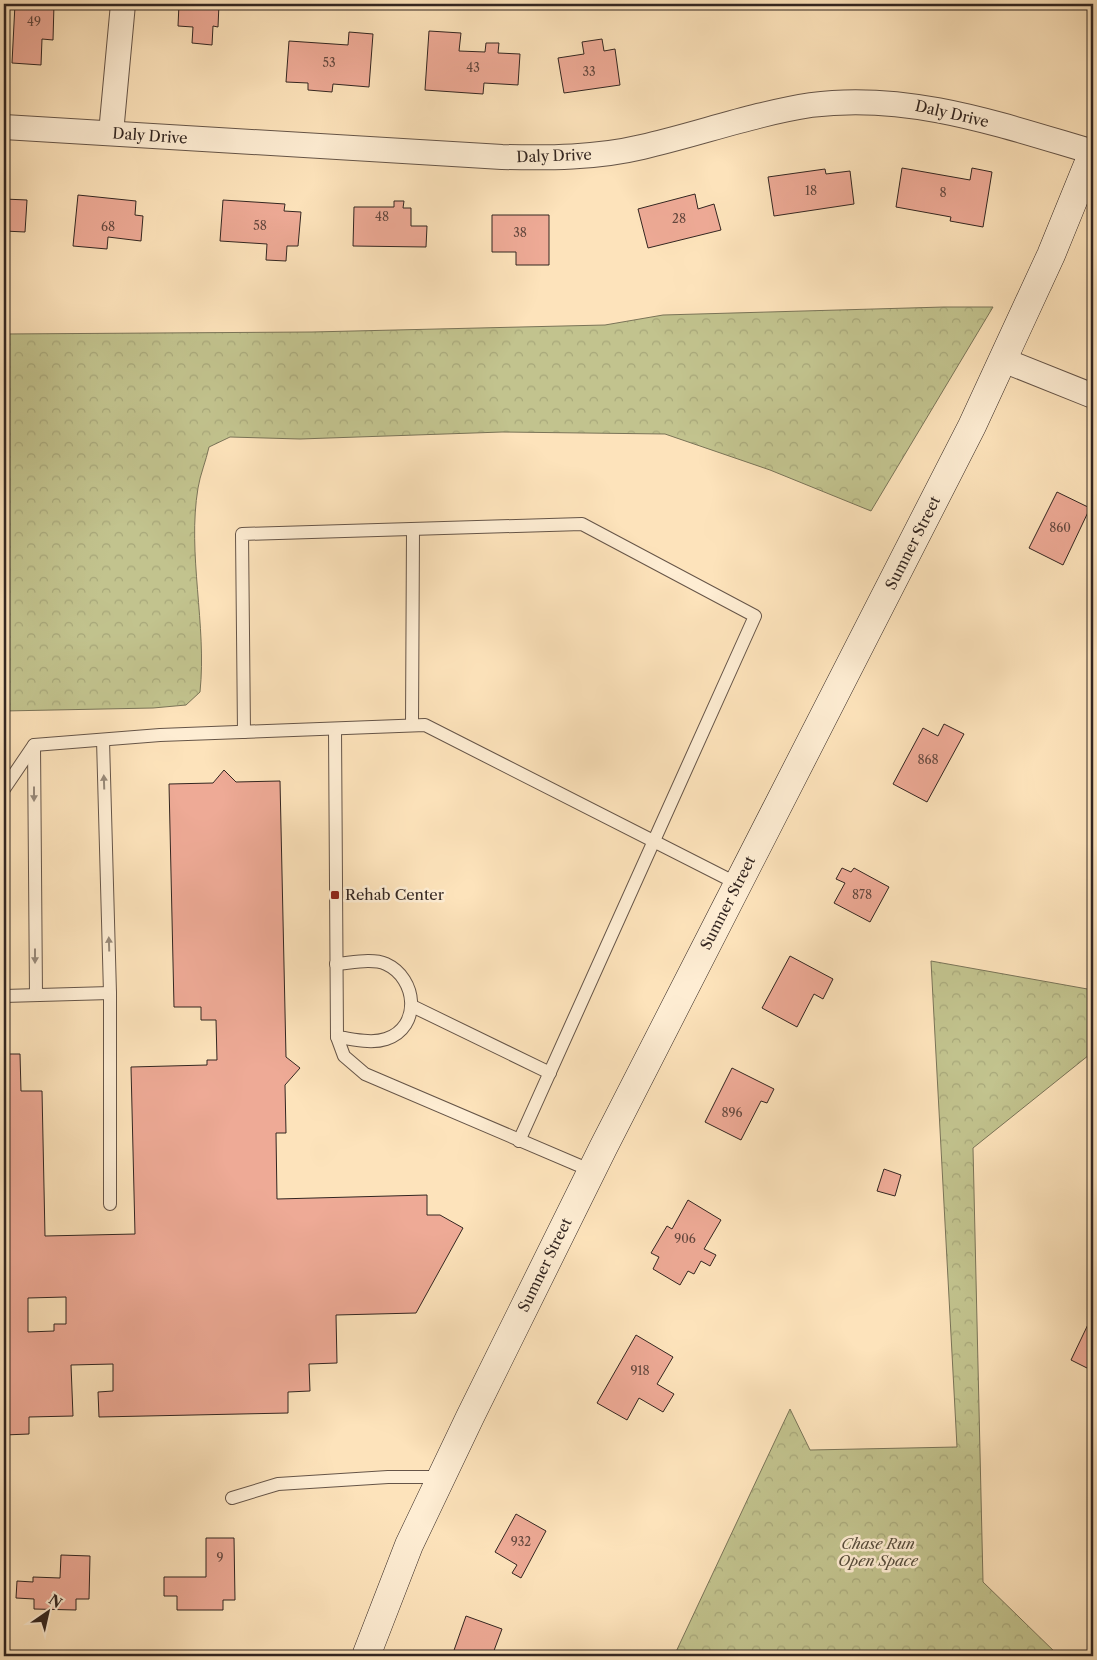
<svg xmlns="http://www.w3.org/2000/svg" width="1097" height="1660" viewBox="0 0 1097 1660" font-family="'Libre Caslon Text',serif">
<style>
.forest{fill:url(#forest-crowns);stroke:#7a7458}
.building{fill:#eeaa96;stroke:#332621;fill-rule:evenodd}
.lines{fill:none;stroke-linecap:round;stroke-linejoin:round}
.service-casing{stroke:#665548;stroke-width:14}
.minor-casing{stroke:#665548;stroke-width:26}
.secondary-casing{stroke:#332621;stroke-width:29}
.service{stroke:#feedd3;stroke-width:12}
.minor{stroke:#feedd3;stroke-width:24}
.secondary{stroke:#feedd3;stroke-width:28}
.oneway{fill:#988a7a}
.poi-dot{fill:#8f2418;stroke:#feedd3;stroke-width:2}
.labels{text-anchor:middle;stroke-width:5;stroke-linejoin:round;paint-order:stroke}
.number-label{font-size:12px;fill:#62473e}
.street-label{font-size:15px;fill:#332621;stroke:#feedd3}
.poi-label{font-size:15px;fill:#332621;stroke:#feedd3;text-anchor:start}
.park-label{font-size:15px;font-style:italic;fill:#574d3c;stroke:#feedd3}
</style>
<defs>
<pattern id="forest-crowns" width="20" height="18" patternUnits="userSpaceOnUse" patternTransform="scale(1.25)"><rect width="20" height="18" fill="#c2c38e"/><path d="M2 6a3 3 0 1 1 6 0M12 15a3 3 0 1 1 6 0" fill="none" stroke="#a7a77a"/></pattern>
</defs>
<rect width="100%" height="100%" fill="#fde3bb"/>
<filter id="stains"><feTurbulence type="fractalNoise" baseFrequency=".004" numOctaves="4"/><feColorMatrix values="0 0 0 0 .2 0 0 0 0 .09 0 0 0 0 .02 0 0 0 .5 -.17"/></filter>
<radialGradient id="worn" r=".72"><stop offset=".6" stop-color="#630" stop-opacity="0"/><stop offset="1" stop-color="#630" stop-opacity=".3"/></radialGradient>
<g class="forest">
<path d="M944,307H993L871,511L770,470L665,434L502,432L300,439L230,437L209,447C206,461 200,475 198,488C187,554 207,625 200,692L186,705L153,708L4,711V334L312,332L605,325L663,315Z"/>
<path d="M931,961L1093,990V1055H1089L973,1148L983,1582L1059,1656H674L790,1409L810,1450L957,1447Z"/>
</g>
<g class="building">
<path d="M15,4H54L53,40L42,39L41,65L12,63Z"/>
<path d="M179,4H219L218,27L213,26L212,45L192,43L193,27L178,26Z"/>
<path d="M429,31L461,33L459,51L485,52L486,43H499L498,53L520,54L518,85L484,83L483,94L425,90Z"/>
<path d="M349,32L373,34L369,87L333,84L332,92L308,90V83L286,82L289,41L348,45Z"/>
<path d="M602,39L604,51L615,49L620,85L564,93L558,58L584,54L582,42Z"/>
<path d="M902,168L970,180L972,168L992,172L983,227L950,221L951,217L896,207Z"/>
<path d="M825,169L826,174L850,171L854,204L774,216L768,177Z"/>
<path d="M695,194L698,209L714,204L721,230L648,248L638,209Z"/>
<path d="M78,195L136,201L135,215L143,216L141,241L108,237L107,249L73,246Z"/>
<path d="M4,199L27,200L25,232L4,231Z"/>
<path d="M223,200L285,204L284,211L301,212L298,246H287L286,261L266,260L267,244L220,241Z"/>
<path d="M394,201H404L403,208H411V226H427L426,247L353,246L354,207H394Z"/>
<path d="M492,215H549V265H516V252H492Z"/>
<path d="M1057,492L1090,508L1063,565L1029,548Z"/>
<path d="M944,724L964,734L927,802L893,784L923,728L938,736Z"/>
<path d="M224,770L236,782L280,781L286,1057L300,1068L285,1085L286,1133H276L277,1199L427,1195V1215H440L463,1228L416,1313L336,1315L337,1363L309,1364L310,1391L288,1392V1413L99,1417L98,1392L113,1391V1364L71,1365L73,1416L29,1417V1434L4,1435V1054H20L21,1091H42L45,1236L135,1234L131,1067L207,1065V1060H217L216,1020H201V1007H174L169,784L213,783ZM66,1297V1324H54V1331L28,1332V1298Z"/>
<path d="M842,868L851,872L854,868L889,887L870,922L834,903L845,883L836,879Z"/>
<path d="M790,956L833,979L823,999L814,994L797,1027L762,1008Z"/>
<path d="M732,1068L774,1089L767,1103L761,1101L741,1140L705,1122Z"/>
<path d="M884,1169L901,1175L895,1196L877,1191Z"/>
<path d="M688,1200L721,1220L704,1249L716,1255L710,1266L701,1261L694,1274L688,1271L680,1285L653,1269L659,1257L651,1253L667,1226L672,1229Z"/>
<path d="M1093,1314V1371L1071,1360Z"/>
<path d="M636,1335L673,1357L657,1384L674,1394L663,1412L639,1398L627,1420L597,1403Z"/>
<path d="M516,1514L546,1531L521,1578L512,1573L517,1565L495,1552Z"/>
<path d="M206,1538H234L235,1600H223V1610H177V1596H164V1577H206Z"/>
<path d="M61,1555L90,1556L89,1599H76V1610L34,1609V1599L16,1598L17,1581L33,1582V1577L60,1578Z"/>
<path d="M466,1616L502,1629L492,1656H452Z"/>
</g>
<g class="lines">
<g class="service-casing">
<g id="service">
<path d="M412,725L413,529"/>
<path d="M335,729L337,1037L344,1056L365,1074L592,1171"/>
<path d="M244,732L242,534L582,524L755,616L519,1141"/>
<path d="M103,740L110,993V1204"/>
<path d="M34,745L36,995"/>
<path d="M4,789L34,745L160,735L425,725L738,884"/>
<path d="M336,964C351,963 372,958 386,964C417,978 422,1027 386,1039C371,1044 353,1039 337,1037"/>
<path d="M4,996L110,993"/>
<path d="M412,1006L550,1073"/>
<path d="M232,1498L278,1484L388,1477H441"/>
</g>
</g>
<g class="minor-casing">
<g id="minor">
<path d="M4,127L502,157C549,158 596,158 642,147C699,134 753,114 811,105C909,92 1001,125 1093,152"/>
<path d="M111,133L123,4"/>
<path d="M1003,360L1093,396"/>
</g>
</g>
<g class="secondary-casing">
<path id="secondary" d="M366,1656L409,1545L470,1417L603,1148L972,426L1051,255L1093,152"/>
</g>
<use href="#service" class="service"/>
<use href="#minor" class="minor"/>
<use href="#secondary" class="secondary"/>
</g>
<defs><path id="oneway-solid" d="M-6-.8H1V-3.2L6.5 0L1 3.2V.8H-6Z" transform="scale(1.25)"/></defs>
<g class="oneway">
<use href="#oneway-solid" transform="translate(104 782) rotate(-92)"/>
<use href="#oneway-solid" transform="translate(34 794) rotate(90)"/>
<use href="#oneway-solid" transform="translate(109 944) rotate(-92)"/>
<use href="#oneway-solid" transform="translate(35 956) rotate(90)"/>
</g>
<rect class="poi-dot" x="330" y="890" width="10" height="10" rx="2.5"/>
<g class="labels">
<g class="number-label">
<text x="34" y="26">49</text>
<text x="329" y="67">53</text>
<text x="473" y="72">43</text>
<text x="589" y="76">33</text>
<text x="811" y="195">18</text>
<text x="943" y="197">8</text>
<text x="382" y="221">48</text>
<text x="679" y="223">28</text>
<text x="260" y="230">58</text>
<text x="108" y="231">68</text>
<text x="520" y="237">38</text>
<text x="1060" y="532">860</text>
<text x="928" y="764">868</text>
<text x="862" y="899">878</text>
<text x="732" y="1117">896</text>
<text x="685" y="1243">906</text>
<text x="640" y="1375">918</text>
<text x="521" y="1546">932</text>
<text x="220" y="1562">9</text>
</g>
<g class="street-label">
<text transform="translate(952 114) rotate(13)" y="5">Daly Drive</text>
<text transform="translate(150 136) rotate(4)" y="5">Daly Drive</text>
<text transform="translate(554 156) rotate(-2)" y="5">Daly Drive</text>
<text transform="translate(913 543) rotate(-63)" y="5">Sumner Street</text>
<text transform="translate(728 903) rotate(-63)" y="5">Sumner Street</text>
<text transform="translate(545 1265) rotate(-64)" y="5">Sumner Street</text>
</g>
<g class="poi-label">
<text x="345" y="900">Rehab Center</text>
</g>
<g class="park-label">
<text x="878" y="1549">Chase Run<tspan x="878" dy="17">Open Space</tspan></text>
</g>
</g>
<rect width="1097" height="1660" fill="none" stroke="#fde3bb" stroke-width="20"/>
<rect x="5" y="5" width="1087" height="1650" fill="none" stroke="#332621" stroke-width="2.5"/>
<rect x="10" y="10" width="1077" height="1640" fill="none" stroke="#332621"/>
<g transform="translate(48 1612) rotate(34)" stroke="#feedd3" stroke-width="4" paint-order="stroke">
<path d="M0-4L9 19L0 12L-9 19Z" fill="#332621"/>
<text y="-8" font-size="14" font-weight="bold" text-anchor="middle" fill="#332621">N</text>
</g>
<rect width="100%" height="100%" filter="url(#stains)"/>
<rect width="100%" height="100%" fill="url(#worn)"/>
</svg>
